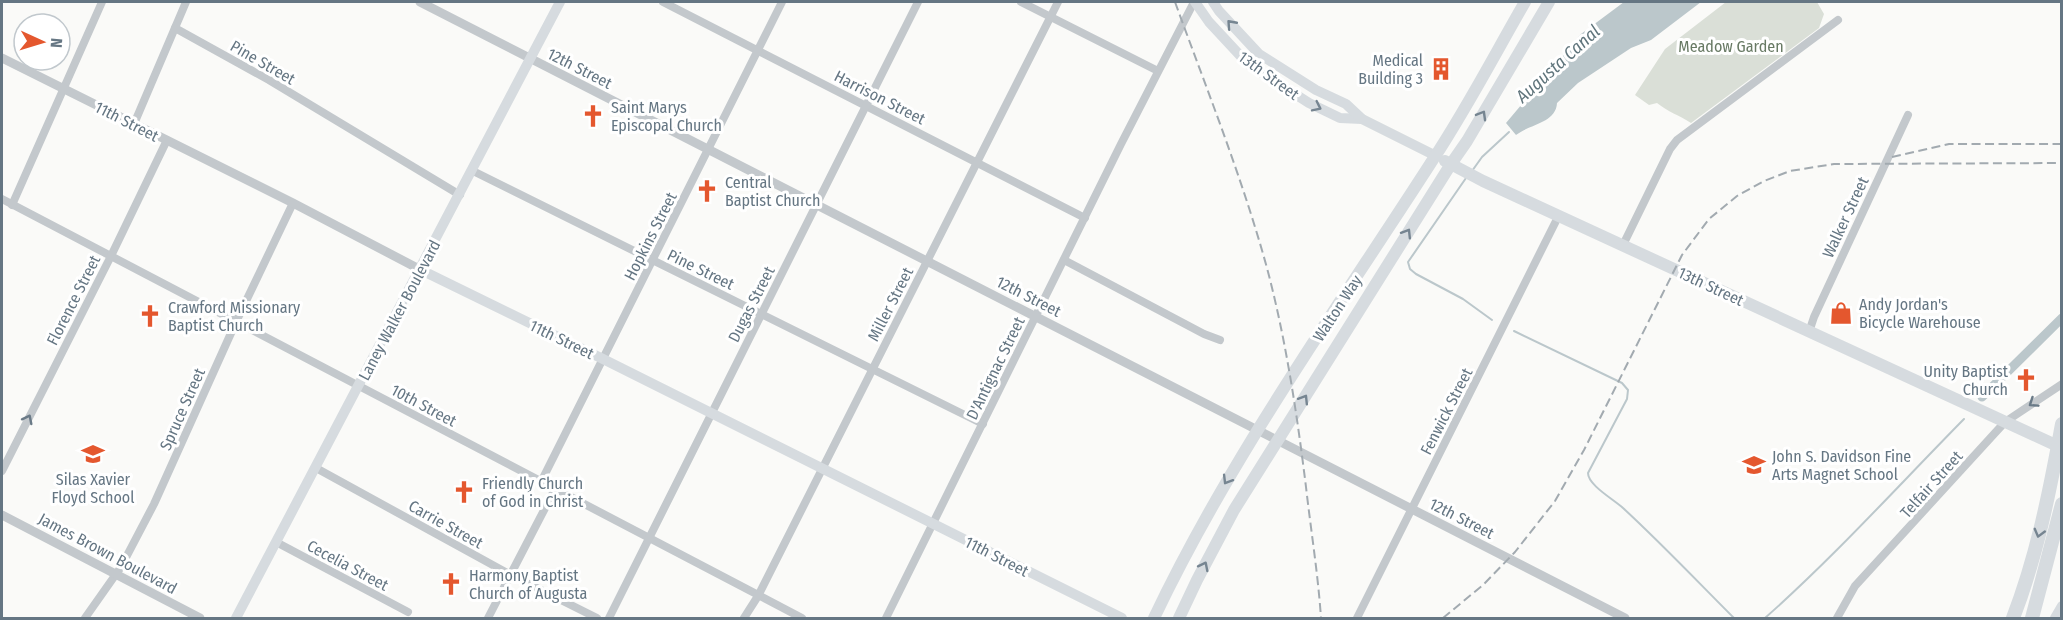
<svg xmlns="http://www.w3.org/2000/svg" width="2063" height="620" viewBox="0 0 2063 620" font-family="'Fira Sans Condensed',sans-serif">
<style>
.green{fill:#dadfd7}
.water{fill:#bbc7cb}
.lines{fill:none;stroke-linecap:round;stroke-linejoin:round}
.stream{stroke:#bbc7cb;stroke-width:2}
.canal{stroke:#bbc7cb;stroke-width:9}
.minor{stroke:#c3c8cc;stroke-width:8}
.tertiary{stroke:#c3c8cc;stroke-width:9}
.secondary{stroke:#d6dbdf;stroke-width:10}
.primary{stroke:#d6dbdf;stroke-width:12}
.motorway{stroke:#d6dbdf;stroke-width:14}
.rail{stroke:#a2aab0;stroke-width:2;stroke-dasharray:9 4.5;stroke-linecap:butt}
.oneway{stroke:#768591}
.oneway2{stroke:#6a7a87}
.labels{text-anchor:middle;stroke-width:6;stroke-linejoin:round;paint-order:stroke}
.park-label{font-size:16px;fill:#687a64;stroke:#fff}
.poi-label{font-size:16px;fill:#657683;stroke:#fff;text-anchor:start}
.street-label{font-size:16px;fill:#657683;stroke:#fff}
.water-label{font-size:18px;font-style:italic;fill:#60757c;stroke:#fff}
</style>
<rect width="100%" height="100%" fill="#fafaf8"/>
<path class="green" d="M1726,2H1817L1824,14L1819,28L1691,123C1679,115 1668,112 1657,103L1649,105L1635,95L1665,49Z"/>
<path class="water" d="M1624,2H1701L1651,40L1631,48L1578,83L1557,103C1556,123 1530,124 1516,135L1506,123L1581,34Z"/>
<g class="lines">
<g class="stream">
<path d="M1472,171L1482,157L1509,132"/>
<path d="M1466,178L1408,262L1410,269L1416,274L1463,299L1492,320"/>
<path d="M1514,331L1622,383L1628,390L1627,399L1588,473C1588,485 1613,499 1623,508C1661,543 1697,581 1734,618"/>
<path d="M1765,618C1835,556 1898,486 1964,419"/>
</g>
<path class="canal" d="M1982,397L2062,318"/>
<g class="minor">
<path d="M663,2L1085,218"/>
<path d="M1021,2L1158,71"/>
<path d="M175,28L269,80L460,195"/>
<path d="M134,124L186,2"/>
<path d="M473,171L983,424"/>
<path d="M2,199L802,618"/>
<path d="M12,205L102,2"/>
<path d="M1623,245L1670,149L1677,140L1838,20"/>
<path d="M1064,260L1204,334L1220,340"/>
<path d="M1809,332L1814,317L1908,115"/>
<path d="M316,468L511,575L597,618"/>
<path d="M2,471L111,256L167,140"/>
<path d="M541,482L782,2"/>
<path d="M276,542L408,612"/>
<path d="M85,618L121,567L154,504L236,322L293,203"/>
<path d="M488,618L555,489"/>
<path d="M609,618L918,2"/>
<path d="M744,618L758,596L1058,2"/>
<path d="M886,618L1121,144L1194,2"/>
<path d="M1357,618L1559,215"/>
<path d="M1837,618L1855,586L2005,422L2062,384"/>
</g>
<g class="tertiary">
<path d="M420,2L1625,618"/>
<path d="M2,58L293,203L421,270"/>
<path d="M2,515L200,618"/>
</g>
<g class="secondary">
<path d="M1195,2L1209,22L1248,64L1309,103L1340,118L1362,119"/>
<path d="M1213,2L1219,11L1259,54L1316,90L1346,104L1362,119L1436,156"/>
<path d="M421,270L603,359L1122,618"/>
<path d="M236,618L560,2"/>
<path d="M2055,618L2062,606"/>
</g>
<g class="primary">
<path d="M1445,161L1483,181L2062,448"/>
<path d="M1154,618C1231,456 1337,309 1434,158C1467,108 1495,54 1525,2"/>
<path d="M1179,618L1197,580L1234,510L1451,164L1467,141L1549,2"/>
</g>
<g class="motorway">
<path d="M2013,618C2037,556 2050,490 2062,424"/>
<path d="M2032,618L2062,504"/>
</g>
<g class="rail">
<path d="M1175,2C1207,90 1242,177 1267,268C1286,340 1297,414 1306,487C1311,531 1318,574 1321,618"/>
<path d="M1892,157L1949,144H2062"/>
<path d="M1443,618L1483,585L1515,552L1555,501L1584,450L1682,255L1709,219L1737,196L1764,181L1790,171L1834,164L2062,163"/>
</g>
</g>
<defs><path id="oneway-chevron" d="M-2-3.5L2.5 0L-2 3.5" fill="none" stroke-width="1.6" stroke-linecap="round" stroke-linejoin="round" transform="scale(1.5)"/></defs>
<g class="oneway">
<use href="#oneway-chevron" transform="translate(1231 24) rotate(-132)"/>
<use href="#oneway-chevron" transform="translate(1317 107) rotate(26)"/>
<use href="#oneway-chevron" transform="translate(1482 115) rotate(-60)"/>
<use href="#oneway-chevron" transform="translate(1407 233) rotate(-58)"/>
<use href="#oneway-chevron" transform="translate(1304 399) rotate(-58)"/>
<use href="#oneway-chevron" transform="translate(1227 480) rotate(121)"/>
<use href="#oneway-chevron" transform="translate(2039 533) rotate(105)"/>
<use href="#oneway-chevron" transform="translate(1204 566) rotate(-63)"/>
</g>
<g class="oneway2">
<use href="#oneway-chevron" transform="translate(2033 403) rotate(146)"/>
<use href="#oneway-chevron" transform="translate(28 419) rotate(-63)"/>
</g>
<defs>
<g id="building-bare" transform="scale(1.8)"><path d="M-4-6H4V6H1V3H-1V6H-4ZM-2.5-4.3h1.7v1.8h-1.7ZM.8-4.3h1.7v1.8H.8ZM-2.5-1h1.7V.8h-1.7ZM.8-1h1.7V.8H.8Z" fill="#e4572e" stroke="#fff" stroke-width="2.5" paint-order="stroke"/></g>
<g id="church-bare" transform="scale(1.8)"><path d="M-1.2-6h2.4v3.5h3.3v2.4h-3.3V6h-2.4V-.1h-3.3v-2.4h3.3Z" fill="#e4572e" stroke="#fff" stroke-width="2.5" paint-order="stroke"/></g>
<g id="shop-bare" transform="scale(1.8)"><path d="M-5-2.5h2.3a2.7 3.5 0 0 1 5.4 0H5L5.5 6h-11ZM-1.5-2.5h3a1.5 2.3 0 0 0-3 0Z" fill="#e4572e" stroke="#fff" stroke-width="2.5" paint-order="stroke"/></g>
<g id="school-bare" transform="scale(1.8)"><path d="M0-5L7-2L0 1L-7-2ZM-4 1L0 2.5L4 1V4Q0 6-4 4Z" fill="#e4572e" stroke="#fff" stroke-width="2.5" paint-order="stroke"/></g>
</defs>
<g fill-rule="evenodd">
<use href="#building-bare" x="1441" y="69"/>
<use href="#church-bare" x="593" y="116"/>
<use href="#church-bare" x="707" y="191"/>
<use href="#shop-bare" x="1841" y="313"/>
<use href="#church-bare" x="150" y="316"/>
<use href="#church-bare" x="2026" y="380"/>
<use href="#school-bare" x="93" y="454"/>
<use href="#school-bare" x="1754" y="465"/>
<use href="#church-bare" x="464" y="492"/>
<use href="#church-bare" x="451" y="584"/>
</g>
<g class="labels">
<g class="park-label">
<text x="1731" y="52">Meadow Garden</text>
</g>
<g class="poi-label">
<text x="1423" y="66" text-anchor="end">Medical<tspan x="1423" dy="18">Building 3</tspan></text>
<text x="611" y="113">Saint Marys<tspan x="611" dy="18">Episcopal Church</tspan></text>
<text x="725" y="188">Central<tspan x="725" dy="18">Baptist Church</tspan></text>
<text x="1859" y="310">Andy Jordan's<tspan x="1859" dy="18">Bicycle Warehouse</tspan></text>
<text x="168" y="313">Crawford Missionary<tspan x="168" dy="18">Baptist Church</tspan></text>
<text x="2008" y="377" text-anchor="end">Unity Baptist<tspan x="2008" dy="18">Church</tspan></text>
<text x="1772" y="462">John S. Davidson Fine<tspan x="1772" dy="18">Arts Magnet School</tspan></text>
<text x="93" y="485" text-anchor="middle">Silas Xavier<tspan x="93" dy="18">Floyd School</tspan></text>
<text x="482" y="489">Friendly Church<tspan x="482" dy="18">of God in Christ</tspan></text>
<text x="469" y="581">Harmony Baptist<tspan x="469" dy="18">Church of Augusta</tspan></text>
</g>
<g class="street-label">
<text transform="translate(263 62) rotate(30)" y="6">Pine Street</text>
<text transform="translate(580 68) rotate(27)" y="6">12th Street</text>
<text transform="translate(1269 75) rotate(36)" y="6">13th Street</text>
<text transform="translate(880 97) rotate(27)" y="6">Harrison Street</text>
<text transform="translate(127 121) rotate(27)" y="6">11th Street</text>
<text transform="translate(1845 217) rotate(-65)" y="6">Walker Street</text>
<text transform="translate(650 236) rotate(-63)" y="6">Hopkins Street</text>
<text transform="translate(701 269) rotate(26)" y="6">Pine Street</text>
<text transform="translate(1711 286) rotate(25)" y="6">13th Street</text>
<text transform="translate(1029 296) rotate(27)" y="6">12th Street</text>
<text transform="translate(73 300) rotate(-63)" y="6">Florence Street</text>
<text transform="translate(751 304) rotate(-63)" y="6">Dugas Street</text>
<text transform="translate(890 304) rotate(-63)" y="6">Miller Street</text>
<text transform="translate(1337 308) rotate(-57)" y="6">Walton Way</text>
<text transform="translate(399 310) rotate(-62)" y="6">Laney Walker Boulevard</text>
<text transform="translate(562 339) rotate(26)" y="6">11th Street</text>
<text transform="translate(995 368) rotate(-64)" y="6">D'Antignac Street</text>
<text transform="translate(424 405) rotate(28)" y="6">10th Street</text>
<text transform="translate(182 409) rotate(-66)" y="6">Spruce Street</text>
<text transform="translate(1446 411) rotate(-63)" y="6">Fenwick Street</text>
<text transform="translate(1931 484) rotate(-48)" y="6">Telfair Street</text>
<text transform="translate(1462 518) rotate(27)" y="6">12th Street</text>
<text transform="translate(446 524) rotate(29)" y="6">Carrie Street</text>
<text transform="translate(108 553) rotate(28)" y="6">James Brown Boulevard</text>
<text transform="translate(997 556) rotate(27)" y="6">11th Street</text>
<text transform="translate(348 565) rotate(28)" y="6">Cecelia Street</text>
</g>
<g class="water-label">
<text transform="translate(1558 64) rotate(-42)" y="6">Augusta Canal</text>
</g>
</g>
<rect width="2063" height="620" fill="none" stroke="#657683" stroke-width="6"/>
<g transform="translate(42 42) rotate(94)"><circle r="28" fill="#ffffff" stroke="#c1c8cd" stroke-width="1.5"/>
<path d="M0-4.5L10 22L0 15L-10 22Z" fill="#e4572e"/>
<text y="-9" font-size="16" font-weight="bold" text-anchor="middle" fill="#657683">N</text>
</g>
</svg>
